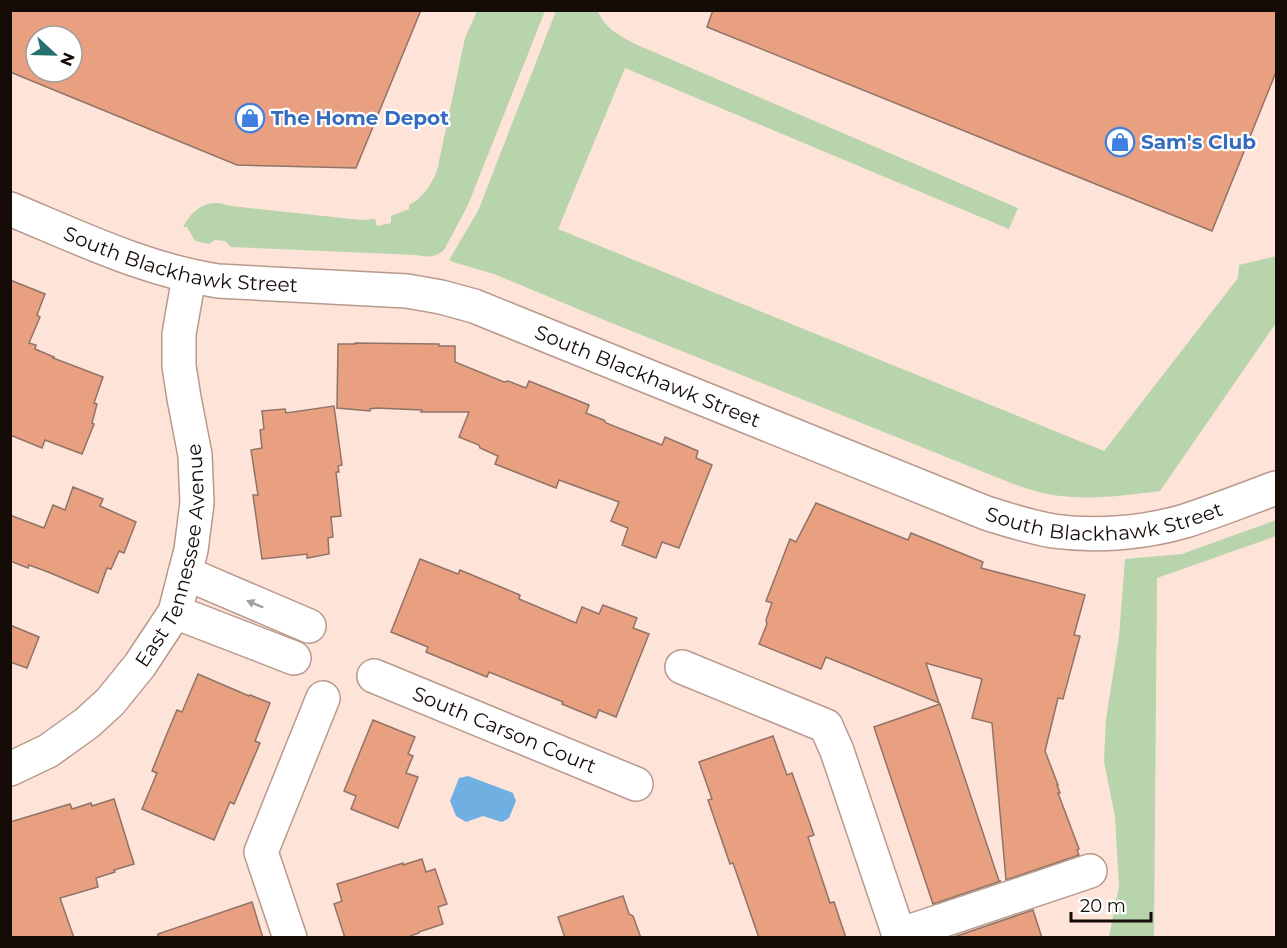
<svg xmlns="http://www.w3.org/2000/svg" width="1287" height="948" viewBox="0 0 1287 948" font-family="Montserrat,sans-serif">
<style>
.green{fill:#b7d4ac}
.water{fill:#70afe1}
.building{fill:#e9a081;stroke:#907367;stroke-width:1.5;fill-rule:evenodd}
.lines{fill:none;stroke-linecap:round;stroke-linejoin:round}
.minor-casing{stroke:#b8998d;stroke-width:36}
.minor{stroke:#fff;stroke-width:33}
.oneway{fill:#a19d9c}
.labels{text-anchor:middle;stroke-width:4.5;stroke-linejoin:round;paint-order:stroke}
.shop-label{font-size:20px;font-weight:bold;fill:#366cbe;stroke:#fff;text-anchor:start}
.street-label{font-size:20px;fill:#150b07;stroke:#fff}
</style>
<rect width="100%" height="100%" fill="#fee3d9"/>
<g class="green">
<path d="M502,11H545L468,205L444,250C435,258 427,257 416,255L231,247L225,241L215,240L209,244L195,241L187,227H183C189,215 201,202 217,203C221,203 226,205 231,206L361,220L375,219L377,226L391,223V216L409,209V205C423,198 431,185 437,171L465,38L477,11H497L501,12Z"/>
<path d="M556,11H598C605,29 619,35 635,44L1018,208L1009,229L625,68L558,229L1104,451L1238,278L1239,265L1276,256V323L1160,491C1128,495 1094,500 1062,496C1046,495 1031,490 1016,485L609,322L494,274L453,262L449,260L478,211Z"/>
<path d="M1276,520V536L1157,578L1154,937H1109L1119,886L1115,817L1104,762L1106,719L1119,637L1125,559L1182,554Z"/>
</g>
<path class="water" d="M468,776L513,793L516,801L509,818L502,822L483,816L466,822L456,816L450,801L459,778Z"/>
<g class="building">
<path d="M10,10H421L356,168L237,165L10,72ZM36,36H72V72H36Z"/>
<path d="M713,10H1276V72L1212,231L707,27Z"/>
<path d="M10,280L45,294L37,315L40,317L29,343L36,345L35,349L54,357L53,358L103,377L94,403L97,404L92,423L94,424L82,454L45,440L42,448L10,435Z"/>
<path d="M355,343L439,344V346H455V362L504,382L508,381L526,388L529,381L589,405L586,413L604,420L606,423L662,445L665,437L698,451L696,458L712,465L679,548L662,542L656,558L622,545L628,528L611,521L619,502L559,480L556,488L495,464L498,456L480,448L479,445L459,437L469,412H421L422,410L376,408L370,409V411L337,408L338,344H355Z"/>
<path d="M334,406L342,465L338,466L339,472H336L341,516L331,517L333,537L328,538L329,554L307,558V554L262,559L253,495H258L251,450L262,448L260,430L264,429L262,411L285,409L286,413Z"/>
<path d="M73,487L103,499L100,506L136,522L124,553L119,551L111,569L107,568L98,593L48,572L29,565L28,568L10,561V515L44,528L53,505L65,510Z"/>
<path d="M816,503L908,540L911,533L983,562L981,568L1085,595L1074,635L1080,636L1063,699L1058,698L1045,751L1058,785H1057L1060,793H1058L1079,849L1077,850L1079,855L1006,880L992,723L972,718L982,679L926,663L939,703L826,657L821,669L759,644L767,624L766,620L772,603L766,601L790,539L796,542Z"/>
<path d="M420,559L458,574L460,570L520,595L519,599L576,623L582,607L599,614L603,605L637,618L633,628L649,634L616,717L599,710L596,718L562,704L563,702L489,672L487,677L426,652L428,647L391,632Z"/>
<path d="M10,625L39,637L27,668L10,662Z"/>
<path d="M198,674L249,696L250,695L270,703L255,741L260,743L234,804L230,802L214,840L142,809L157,773L152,771L166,736L177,710L182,712Z"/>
<path d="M940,704L999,881H1001L933,904L874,727Z"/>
<path d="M373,720L415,737L408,754L413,756L406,773L418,777L398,828L351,809L356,796L344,791Z"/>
<path d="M773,736L787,775L792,773L814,835L808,837L830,903L834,902L846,938H759L733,863L730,864L708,800L712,799L699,762Z"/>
<path d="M114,799L134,864L114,870L115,872L96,878L98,887L60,898L74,938H10V822L70,804L72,809L91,803L92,806Z"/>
<path d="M422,859L426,872L435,869L447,904L438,907L443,924L419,932V933L405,938H345L334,904L342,901L337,884L403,863V865Z"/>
<path d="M623,896L629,914L633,916L641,938H565L558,917Z"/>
<path d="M252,902L263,938H158V934Z"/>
<path d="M1033,910L1042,938H951Z"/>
</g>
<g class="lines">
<g class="minor-casing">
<g id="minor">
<path id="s1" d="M10,209C78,237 145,270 218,281L407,291L441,297L474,306L986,513C1008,520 1030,527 1053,531C1096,537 1144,533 1185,521C1216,511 1246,499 1276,488"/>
<path d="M185,573L309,626"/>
<path d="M175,612L294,658"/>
<path d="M682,667L826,726L837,751L899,935L1090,871"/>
<path id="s2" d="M374,676L636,784"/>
<path id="s3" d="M10,769L48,751L87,723L110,702L140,665L175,612L191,550L197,503L195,455L184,398L179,366V334L189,277"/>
<path d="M290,938L261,852L323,698"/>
</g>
</g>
<use href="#minor" class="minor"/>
</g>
<defs><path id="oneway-solid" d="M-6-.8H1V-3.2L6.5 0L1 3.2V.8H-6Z" transform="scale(1.5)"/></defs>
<use class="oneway" href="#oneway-solid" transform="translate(255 604) rotate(-157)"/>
<defs>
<g id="shop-ring" transform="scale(1.5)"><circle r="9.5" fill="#fff" stroke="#3f7fe0" stroke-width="1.5"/><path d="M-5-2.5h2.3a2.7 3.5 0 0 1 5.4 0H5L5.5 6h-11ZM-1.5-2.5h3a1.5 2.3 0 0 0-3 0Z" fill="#3f7fe0"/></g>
</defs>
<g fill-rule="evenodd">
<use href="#shop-ring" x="250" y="118"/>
<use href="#shop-ring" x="1120" y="142"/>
</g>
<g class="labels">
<g class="shop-label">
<text x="271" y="125">The Home Depot</text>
<text x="1141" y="149">Sam's Club</text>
</g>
<g class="street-label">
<text dy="7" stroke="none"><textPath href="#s1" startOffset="180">South Blackhawk Street</textPath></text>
<text dy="7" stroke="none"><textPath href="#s1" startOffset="666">South Blackhawk Street</textPath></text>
<text dy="7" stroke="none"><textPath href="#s1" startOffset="1152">South Blackhawk Street</textPath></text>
<text dy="7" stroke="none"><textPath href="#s3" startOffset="286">East Tennessee Avenue</textPath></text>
<text dy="7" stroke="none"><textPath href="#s2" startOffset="141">South Carson Court</textPath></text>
</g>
</g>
<rect width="1287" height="948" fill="none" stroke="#150b07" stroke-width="24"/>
<g transform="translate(54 54) rotate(112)"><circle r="28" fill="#ffffff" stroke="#a19d9c" stroke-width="1.5"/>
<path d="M0-4.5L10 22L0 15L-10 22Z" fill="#26706f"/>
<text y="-9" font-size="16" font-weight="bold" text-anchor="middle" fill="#150b07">N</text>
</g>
<path d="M1071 912v9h80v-9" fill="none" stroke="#150b07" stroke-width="3"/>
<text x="1080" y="912" font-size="18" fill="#150b07" stroke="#ffffff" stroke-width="4.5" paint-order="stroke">20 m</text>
</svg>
